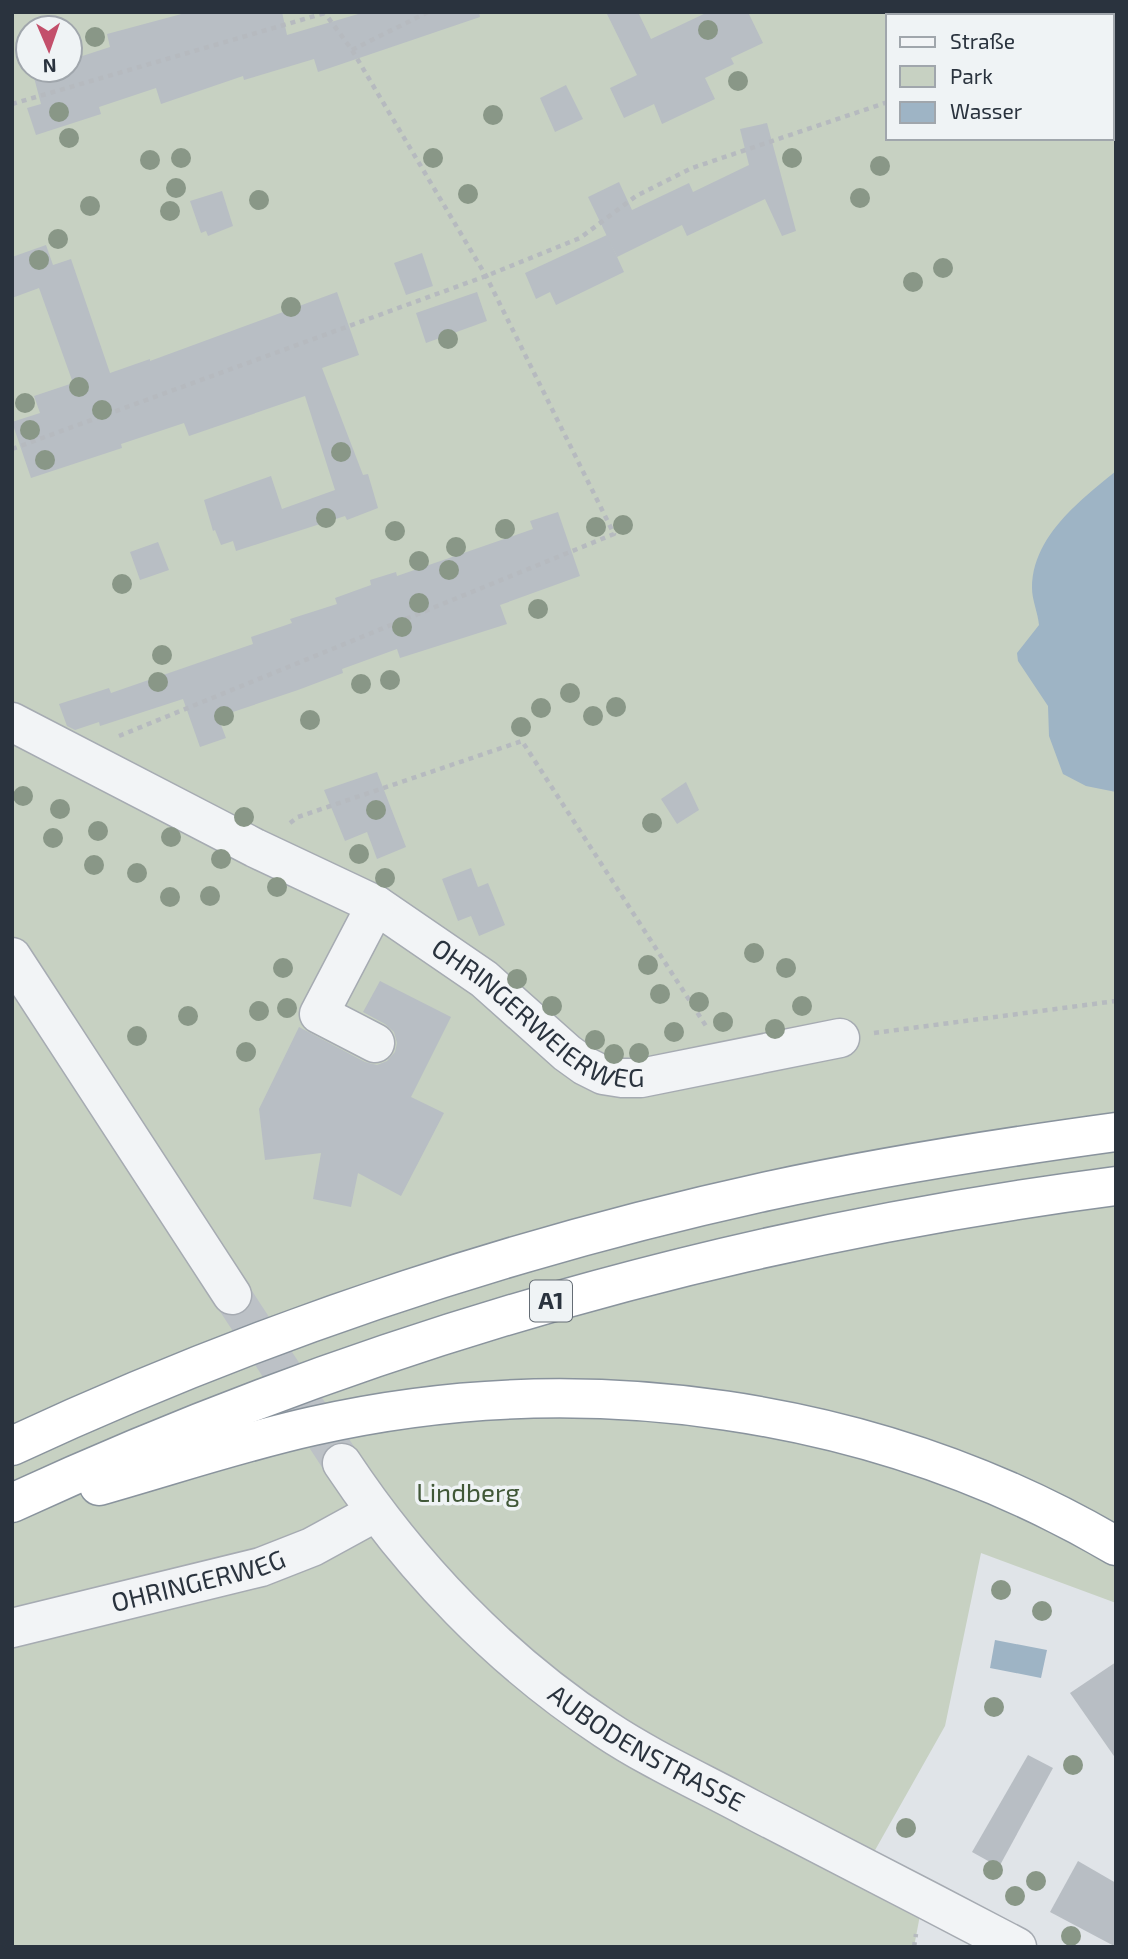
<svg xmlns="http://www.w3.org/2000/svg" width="1128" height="1959" viewBox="0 0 1128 1959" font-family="'Exo 2',sans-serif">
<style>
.green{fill:#c7d1c2;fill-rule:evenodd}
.water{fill:#9eb4c5}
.building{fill:#b8bec4}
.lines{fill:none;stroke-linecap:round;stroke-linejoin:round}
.minor-tunnel{stroke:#bcc1c6;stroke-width:38;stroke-dasharray:38 19;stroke-linecap:butt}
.minor-casing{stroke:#a6abb2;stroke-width:41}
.highway-casing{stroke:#89939d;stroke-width:41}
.path{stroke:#b6babf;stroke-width:4.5;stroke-dasharray:5 5;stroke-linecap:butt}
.minor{stroke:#f2f4f6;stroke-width:38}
.highway{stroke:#fff;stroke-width:38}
.tree{fill:#899787}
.labels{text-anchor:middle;stroke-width:7;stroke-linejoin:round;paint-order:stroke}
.shield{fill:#eff3f5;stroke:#656d75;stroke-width:2}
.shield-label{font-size:24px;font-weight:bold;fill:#2a333e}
.street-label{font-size:26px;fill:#2a333e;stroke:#eff3f5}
.park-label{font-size:26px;fill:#415838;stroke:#eff3f5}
</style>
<rect width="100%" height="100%" fill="#e0e4e8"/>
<path class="green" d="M12,12H1116V1603L981,1553L945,1726L865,1868L923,1899L914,1947H12ZM888,16H1112V138H888ZM28,28H70V70H28Z"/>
<g class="water">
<path d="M1116,471V792L1086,786L1063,774L1049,736L1048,706L1018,661L1017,653L1039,625C1038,613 1032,600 1032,588C1032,537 1080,500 1116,471Z"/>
<path d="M995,1640L1047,1650L1041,1678L990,1668Z"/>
</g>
<g class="building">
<path d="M189,12H282L287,35L365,12H479L480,17L318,72L314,59L244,80L243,76L161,104L156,88L99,107L101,114L36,135L27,108L41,104L32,70H70V60L110,47L107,34Z"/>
<path d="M606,12H638L651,39L708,12H748L763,43L731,58L734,64L705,78L715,99L662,124L654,104L624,118L610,88L637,75Z"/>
<path d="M566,85L583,119L555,132L540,98Z"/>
<path d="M767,123L796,231L782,236L765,199L687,236L682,225L617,257L588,197L619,182L632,210L689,183L693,192L749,165L740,129Z"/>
<path d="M222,191L233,226L208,236L206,231L201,233L190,201Z"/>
<path d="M607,235L624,272L556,305L550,292L536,299L525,273Z"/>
<path d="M46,245L53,265L71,259L110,373L150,359V361L337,292L359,355L322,368L363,475L368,474L378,508L347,520L345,516L236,551L233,541L221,545L215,530L213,531L204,500L271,476L282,509L335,490L305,396L189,436L184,423L121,444L122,448L31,478L12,422L40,413L34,396L73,383L39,288L12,298V257Z"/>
<path d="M422,253L433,286L406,295L394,263Z"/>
<path d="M477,292L487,321L426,343L416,313Z"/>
<path d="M558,512L580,576L500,605L507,624L400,658L397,649L342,669L343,673L298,690L218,717L226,738L200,747L183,699L100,726L99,722L75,730L67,726L59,704L109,688L111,693L253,644L251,637L292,623L290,619L337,604L335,598L371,585L370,580L396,572L397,576L533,529L530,521Z"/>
<path d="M158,542L169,570L140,580L130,552Z"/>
<path d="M377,772L406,847L377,859L367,832L345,841L324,790Z"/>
<path d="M686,782L699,810L677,824L661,799Z"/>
<path d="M471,868L478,887L488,883L505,925L479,936L471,916L458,921L442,879Z"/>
<path d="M380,981L451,1017L411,1097L444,1113L401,1196L358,1173L351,1207L313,1199L321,1153L265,1160L259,1109L299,1027L365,1062L377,1065L387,1061L395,1052L397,1043L394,1032L385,1024L363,1012Z"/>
<path d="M1116,1662V1759L1070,1693Z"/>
<path d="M1028,1755L1053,1768L999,1867L972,1852Z"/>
<path d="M1078,1861L1116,1883V1947L1050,1912Z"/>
</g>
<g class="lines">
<path class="minor-tunnel" d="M232,1295L342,1463"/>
<g class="minor-casing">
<g id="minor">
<path id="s1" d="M12,722L255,848L376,905L484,979L567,1053L585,1066L603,1075L622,1078H641L840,1038"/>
<path d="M12,957L232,1295"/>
<path d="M375,1043L319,1014L376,905"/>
<path id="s2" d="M342,1463C411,1567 500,1660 605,1729C650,1759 701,1782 749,1808C838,1854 928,1900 1017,1947"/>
<path id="s3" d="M12,1628L261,1567L312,1547L376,1512"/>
</g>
</g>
<g class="highway-casing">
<g id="highway">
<path d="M12,1446C253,1334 508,1248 768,1191C883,1166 999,1148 1116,1132"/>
<path d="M99,1486C170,1466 241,1442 313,1426C583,1365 877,1406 1116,1546"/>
<path d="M12,1503C366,1340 730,1236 1116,1186"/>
</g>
</g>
<g class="path">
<path d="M1112,27L1116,25"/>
<path d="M352,50L428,12"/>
<path d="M12,104L325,13"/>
<path d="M12,449L486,276L580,238L636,196L692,168L888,102"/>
<path d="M119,736L614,534L486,276L352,50L324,12"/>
<path d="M290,823L298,817L522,741L706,1026"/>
<path d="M874,1033L1116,1001"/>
<path d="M914,1947L916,1934"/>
</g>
<use href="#minor" class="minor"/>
<use href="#highway" class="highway"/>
</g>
<g class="tree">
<circle cx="708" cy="30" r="10"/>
<circle cx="95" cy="37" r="10"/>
<circle cx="738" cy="81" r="10"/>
<circle cx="59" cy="112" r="10"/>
<circle cx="493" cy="115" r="10"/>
<circle cx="69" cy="138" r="10"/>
<circle cx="181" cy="158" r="10"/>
<circle cx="433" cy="158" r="10"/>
<circle cx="792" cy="158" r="10"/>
<circle cx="150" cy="160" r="10"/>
<circle cx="880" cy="166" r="10"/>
<circle cx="176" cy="188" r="10"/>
<circle cx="468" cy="194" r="10"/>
<circle cx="860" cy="198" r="10"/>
<circle cx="259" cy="200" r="10"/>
<circle cx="90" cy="206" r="10"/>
<circle cx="170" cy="211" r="10"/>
<circle cx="58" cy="239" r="10"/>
<circle cx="39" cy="260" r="10"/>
<circle cx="943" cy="268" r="10"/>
<circle cx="913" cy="282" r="10"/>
<circle cx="291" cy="307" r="10"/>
<circle cx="448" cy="339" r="10"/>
<circle cx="79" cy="387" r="10"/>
<circle cx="25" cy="403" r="10"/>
<circle cx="102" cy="410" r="10"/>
<circle cx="30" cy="430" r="10"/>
<circle cx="341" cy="452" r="10"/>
<circle cx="45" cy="460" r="10"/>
<circle cx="326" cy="518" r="10"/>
<circle cx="623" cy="525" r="10"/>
<circle cx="596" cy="527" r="10"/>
<circle cx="505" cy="529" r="10"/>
<circle cx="395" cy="531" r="10"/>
<circle cx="456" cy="547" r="10"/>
<circle cx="419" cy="561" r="10"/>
<circle cx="449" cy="570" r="10"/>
<circle cx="122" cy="584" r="10"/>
<circle cx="419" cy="603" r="10"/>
<circle cx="538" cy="609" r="10"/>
<circle cx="402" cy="627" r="10"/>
<circle cx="162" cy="655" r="10"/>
<circle cx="390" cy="680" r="10"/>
<circle cx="158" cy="682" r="10"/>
<circle cx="361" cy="684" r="10"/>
<circle cx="570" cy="693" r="10"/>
<circle cx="616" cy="707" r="10"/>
<circle cx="541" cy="708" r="10"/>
<circle cx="224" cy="716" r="10"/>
<circle cx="593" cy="716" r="10"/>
<circle cx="310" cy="720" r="10"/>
<circle cx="521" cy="727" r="10"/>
<circle cx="23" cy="796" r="10"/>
<circle cx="60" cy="809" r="10"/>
<circle cx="376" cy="810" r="10"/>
<circle cx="244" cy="817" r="10"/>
<circle cx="652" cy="823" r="10"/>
<circle cx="98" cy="831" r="10"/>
<circle cx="171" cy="837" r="10"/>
<circle cx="53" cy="838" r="10"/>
<circle cx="359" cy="854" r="10"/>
<circle cx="221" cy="859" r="10"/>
<circle cx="94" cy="865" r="10"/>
<circle cx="137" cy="873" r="10"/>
<circle cx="385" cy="878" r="10"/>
<circle cx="277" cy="887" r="10"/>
<circle cx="210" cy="896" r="10"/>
<circle cx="170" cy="897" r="10"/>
<circle cx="754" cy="953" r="10"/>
<circle cx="648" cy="965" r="10"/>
<circle cx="283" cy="968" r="10"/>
<circle cx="786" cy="968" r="10"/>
<circle cx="517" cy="979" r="10"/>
<circle cx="660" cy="994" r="10"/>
<circle cx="699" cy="1002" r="10"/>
<circle cx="552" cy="1006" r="10"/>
<circle cx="802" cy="1006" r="10"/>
<circle cx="287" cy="1008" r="10"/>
<circle cx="259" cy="1011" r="10"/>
<circle cx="188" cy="1016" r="10"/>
<circle cx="723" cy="1022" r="10"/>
<circle cx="775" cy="1029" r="10"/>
<circle cx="674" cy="1032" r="10"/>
<circle cx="137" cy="1036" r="10"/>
<circle cx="595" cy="1040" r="10"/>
<circle cx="246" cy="1052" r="10"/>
<circle cx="639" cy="1053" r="10"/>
<circle cx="614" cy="1054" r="10"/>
<circle cx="1001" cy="1590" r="10"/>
<circle cx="1042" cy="1611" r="10"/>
<circle cx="994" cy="1707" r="10"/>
<circle cx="1073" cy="1765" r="10"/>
<circle cx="906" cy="1828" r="10"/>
<circle cx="993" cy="1870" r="10"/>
<circle cx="1036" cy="1881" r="10"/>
<circle cx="1015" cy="1896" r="10"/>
<circle cx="1071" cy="1936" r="10"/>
</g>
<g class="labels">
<rect class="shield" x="530" y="1280.5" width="42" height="41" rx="5"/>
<g class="shield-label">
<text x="551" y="1309">A1</text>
</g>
<g class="street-label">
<text dy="9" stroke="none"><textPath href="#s1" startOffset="606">OHRINGERWEIERWEG</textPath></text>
<text dy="9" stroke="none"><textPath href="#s3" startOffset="192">OHRINGERWEG</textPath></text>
<text dy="9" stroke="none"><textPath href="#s2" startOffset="422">AUBODENSTRASSE</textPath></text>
</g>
<g class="park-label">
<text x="468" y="1502">Lindberg</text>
</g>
</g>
<rect width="1128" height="1959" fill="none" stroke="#2a333e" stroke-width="28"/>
<rect x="886" y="14" width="228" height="126" fill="#eff3f5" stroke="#a0a6ac" stroke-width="2"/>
<rect x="900" y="37" width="35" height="10" fill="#f2f4f6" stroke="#a0a6ac" stroke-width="2"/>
<text x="950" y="49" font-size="21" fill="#2a333e">Straße</text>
<rect x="900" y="66" width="35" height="21" fill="#c7d1c2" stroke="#a0a6ac" stroke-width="2"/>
<text x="950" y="84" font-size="21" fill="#2a333e">Park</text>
<rect x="900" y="102" width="35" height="21" fill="#9eb4c5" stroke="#a0a6ac" stroke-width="2"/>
<text x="950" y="119" font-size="21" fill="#2a333e">Wasser</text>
<g transform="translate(49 49) rotate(178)"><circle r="33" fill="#eff3f5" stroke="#a0a6ac" stroke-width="2"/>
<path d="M0-5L12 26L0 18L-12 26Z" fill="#c34f6b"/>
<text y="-10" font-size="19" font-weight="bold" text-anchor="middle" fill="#2a333e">N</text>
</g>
</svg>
